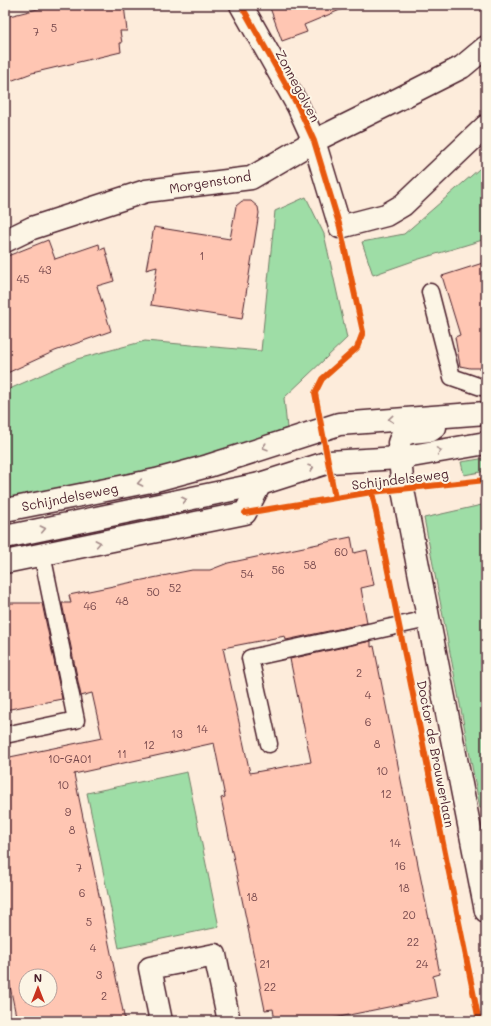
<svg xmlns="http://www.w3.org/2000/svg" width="491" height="1026" viewBox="0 0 491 1026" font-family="Mali,sans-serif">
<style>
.green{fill:#9edda6;stroke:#747e68}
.building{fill:#ffc6b3;stroke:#4a1f2b;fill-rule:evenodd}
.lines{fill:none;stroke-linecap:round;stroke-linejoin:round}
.service-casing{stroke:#4a1f2b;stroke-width:19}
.minor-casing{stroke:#4a1f2b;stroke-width:25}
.secondary-casing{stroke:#4a1f2b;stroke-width:25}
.service{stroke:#fcf5e5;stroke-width:16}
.minor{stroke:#fcf5e5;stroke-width:22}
.secondary{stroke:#fcf5e5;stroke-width:22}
.cycleway-casing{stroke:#fcf5e5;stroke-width:8}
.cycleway{stroke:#e8590c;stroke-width:6}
.oneway{stroke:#a38a88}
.labels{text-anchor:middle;stroke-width:4;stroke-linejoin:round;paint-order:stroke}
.number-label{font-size:11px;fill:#77494d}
.street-label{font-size:13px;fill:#4a1f2b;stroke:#fcf5e5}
</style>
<rect width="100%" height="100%" fill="#fdecdb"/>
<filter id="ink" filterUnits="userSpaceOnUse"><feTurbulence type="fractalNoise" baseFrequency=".025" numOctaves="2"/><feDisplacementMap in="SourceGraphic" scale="8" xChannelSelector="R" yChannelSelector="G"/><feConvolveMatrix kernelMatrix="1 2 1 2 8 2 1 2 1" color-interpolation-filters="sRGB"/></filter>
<g filter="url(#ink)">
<g class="green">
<path d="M486,163V239L416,260L373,275L362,242L404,234Z"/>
<path d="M306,197L324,234L347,338L284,398L287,428L196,460L5,504V391L77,359L145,341L261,351L275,211Z"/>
<path d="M486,458V471L464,475L461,462Z"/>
<path d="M486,504V807L480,808L424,518Z"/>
<path d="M187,772L219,927L119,948L87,793Z"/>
</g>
<g class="building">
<path d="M54,5H124L127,31H120L122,43H120L121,52L32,73L5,83V17Z"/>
<path d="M269,5H352L304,25L307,32L282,41Z"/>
<path d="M242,201H251L258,207L259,213L242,319L151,305L157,267L146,270L154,227L230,239L236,206Z"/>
<path d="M48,240L55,259L99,244L100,250L105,248L114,281L97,286L111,331L55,351L5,374V257Z"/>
<path d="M486,262V368H470L460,366L455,337L460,335L442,276Z"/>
<path d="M351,537L354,553L367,550L374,585L361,588L367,623L286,640L285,636L223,648L250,773L311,762L290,659L371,641V647L374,646L440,974L433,976L437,997L320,1021H275L273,1009L265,1010L221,798L225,797L214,743L74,774L125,1021H17L5,961V758L102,738L92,693L81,696L62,603H71L69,595L192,570H210L228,563ZM26,976H50V1000H26Z"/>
<path d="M5,603H42L62,699L5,710Z"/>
</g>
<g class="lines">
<g class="service-casing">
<g id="service">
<path d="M430,292L452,377L481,387L486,386"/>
<path d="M5,735L76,720L42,554"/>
<path d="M269,744L250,658L428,619"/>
</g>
</g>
<g class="minor-casing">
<g id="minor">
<path d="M241,5L298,106L314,141L340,227L386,215L403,205L486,126"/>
<path d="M5,241L32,228L146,191L251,178L314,141L385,106L462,67L486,47"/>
<path d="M400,458L403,490L486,911"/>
<path d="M5,562L245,513L260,484"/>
<path d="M161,1021L150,968L215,955L229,1021"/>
</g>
</g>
<g class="secondary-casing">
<g id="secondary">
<path d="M400,458L399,443L402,435L411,432L431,430L435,427"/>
<path id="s1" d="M5,510L156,480L208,466L339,424L486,413"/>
<path d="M5,537L260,484L329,462L400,458L486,443"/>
</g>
</g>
<use href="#service" class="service"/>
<use href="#minor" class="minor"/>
<use href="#secondary" class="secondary"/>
<g class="cycleway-casing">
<g id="cycleway">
<path d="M241,5L298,106L314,141L340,227L363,332L357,348L322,379L315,393L335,498"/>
<path d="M372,492L479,1021"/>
<path d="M245,513L372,492L486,480"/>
</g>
</g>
<use href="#cycleway" class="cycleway"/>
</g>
<defs><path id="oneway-chevron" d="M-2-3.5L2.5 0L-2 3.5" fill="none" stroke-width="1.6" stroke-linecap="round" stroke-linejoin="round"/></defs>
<g class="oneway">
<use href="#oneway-chevron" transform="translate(391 419) rotate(175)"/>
<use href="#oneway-chevron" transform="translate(265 447) rotate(162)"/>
<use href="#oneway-chevron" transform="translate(439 451) rotate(-10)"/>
<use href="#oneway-chevron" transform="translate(311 468) rotate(-18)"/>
<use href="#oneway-chevron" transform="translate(140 483) rotate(169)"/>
<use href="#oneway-chevron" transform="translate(184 500) rotate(-12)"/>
<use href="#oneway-chevron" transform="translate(43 529) rotate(-12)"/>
<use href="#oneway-chevron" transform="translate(98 543) rotate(-11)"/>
</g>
</g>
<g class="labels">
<g class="number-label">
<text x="54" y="32">5</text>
<text x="36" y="36">7</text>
<text x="202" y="260">1</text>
<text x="45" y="274">43</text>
<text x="23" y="283">45</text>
<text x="341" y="556">60</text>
<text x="310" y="569">58</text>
<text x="278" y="574">56</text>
<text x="247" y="578">54</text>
<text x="175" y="592">52</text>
<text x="153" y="596">50</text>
<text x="122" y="605">48</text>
<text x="90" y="610">46</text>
<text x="359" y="677">2</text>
<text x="368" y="699">4</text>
<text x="368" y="726">6</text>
<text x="202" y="733">14</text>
<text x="177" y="738">13</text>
<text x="377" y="748">8</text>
<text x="149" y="749">12</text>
<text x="122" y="758">11</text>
<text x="70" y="763">10-GA01</text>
<text x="382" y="775">10</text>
<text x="63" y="789">10</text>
<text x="386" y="798">12</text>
<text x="68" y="816">9</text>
<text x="72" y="834">8</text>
<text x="395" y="847">14</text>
<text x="400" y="870">16</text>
<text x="79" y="872">7</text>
<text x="404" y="892">18</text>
<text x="82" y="897">6</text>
<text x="252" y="901">18</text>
<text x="409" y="919">20</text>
<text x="89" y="926">5</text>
<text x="413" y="946">22</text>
<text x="93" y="952">4</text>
<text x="265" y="968">21</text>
<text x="422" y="968">24</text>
<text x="99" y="979">3</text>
<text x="270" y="991">22</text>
<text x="104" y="1000">2</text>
</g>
<g class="street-label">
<text transform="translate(298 86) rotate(62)" y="5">Zonnegolven</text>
<text transform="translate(210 182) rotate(-9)" y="5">Morgenstond</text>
<text transform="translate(400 479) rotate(-7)" y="5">Schijndelseweg</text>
<text dy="5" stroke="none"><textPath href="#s1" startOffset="66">Schijndelseweg</textPath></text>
<text transform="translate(436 754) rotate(79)" y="5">Doctor de Brouwerlaan</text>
</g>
</g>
<rect width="491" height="1026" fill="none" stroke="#fcf5e5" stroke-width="20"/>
<rect x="10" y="10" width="471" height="1006" fill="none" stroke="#4a1f2b" stroke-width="1.5" filter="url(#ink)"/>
<g transform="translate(38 988)"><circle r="19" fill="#fcf5e5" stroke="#b59f9b"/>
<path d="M0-3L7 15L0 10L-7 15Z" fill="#c8321e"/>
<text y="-6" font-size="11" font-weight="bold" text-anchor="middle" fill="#4a1f2b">N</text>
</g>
</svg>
